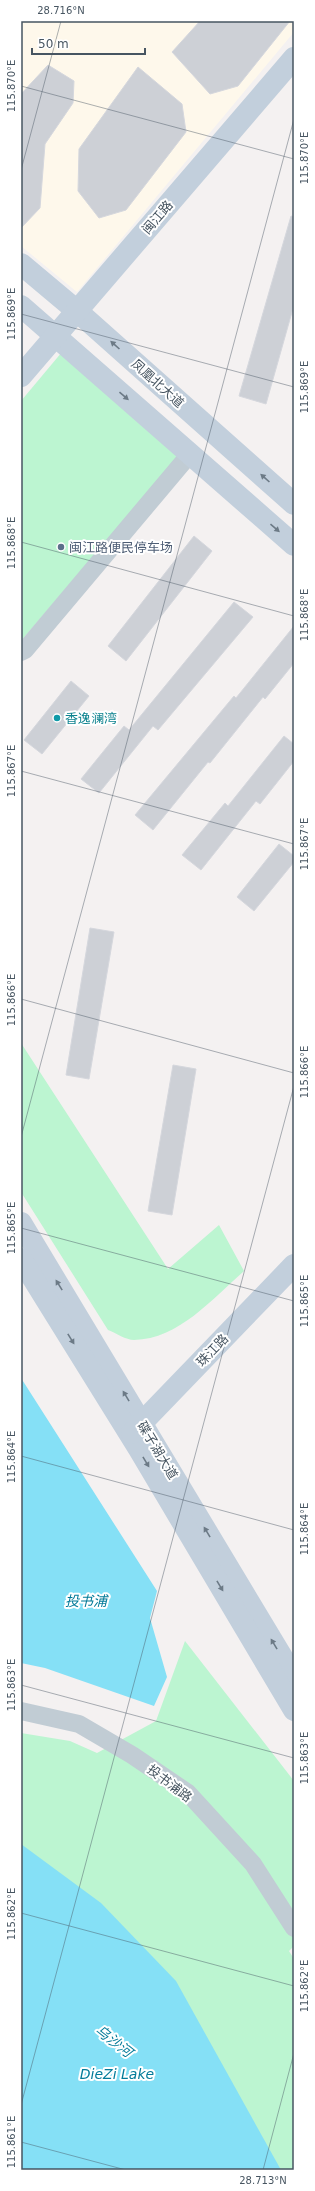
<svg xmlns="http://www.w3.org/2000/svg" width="315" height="2191" viewBox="0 0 315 2191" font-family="'DejaVu Sans','Noto Sans SC',sans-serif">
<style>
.commercial{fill:#fef8eb}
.green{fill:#bcf5d1}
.water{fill:#85e0f6}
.building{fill:#cdd0d6;stroke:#d5d7dd}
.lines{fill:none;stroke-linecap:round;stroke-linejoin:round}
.street{stroke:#c1ccd4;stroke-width:18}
.secondary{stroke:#c2cfdc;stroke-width:22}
.oneway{fill:#6c7a86}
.ticks{fill:none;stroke:#475561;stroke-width:1;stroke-opacity:0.45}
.service-dot{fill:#5c6f8a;stroke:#fff;stroke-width:1.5}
.culture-dot{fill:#0f9aa8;stroke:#fff;stroke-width:1.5}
.labels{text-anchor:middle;stroke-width:4;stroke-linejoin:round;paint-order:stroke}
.street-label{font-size:13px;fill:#475561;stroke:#fff}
.service-label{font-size:13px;fill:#4e5e75;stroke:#fff;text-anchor:start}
.culture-label{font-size:13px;fill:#0d838f;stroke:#fff;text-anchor:start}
.water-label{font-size:14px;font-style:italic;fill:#037b99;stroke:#fff}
.neatline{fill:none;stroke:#475561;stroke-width:1.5}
.ticks-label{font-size:10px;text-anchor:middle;fill:#475561}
</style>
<rect width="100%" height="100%" fill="#f4f1f1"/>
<path class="commercial" d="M21,21H294V32L77,292L21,246Z"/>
<g class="green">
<path d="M62,352L179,456L21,641V401Z"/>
<path d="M21,1043L168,1269L219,1225L244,1271C212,1299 179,1339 134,1340C126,1340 116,1333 108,1330L21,1192Z"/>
<path d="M185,1641L294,1781V1946L289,1951L294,1959V2170H253L21,1877V1733L70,1741L97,1753L156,1721Z"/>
</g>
<g class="water">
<path d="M21,1378L157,1591L150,1618L167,1677L154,1706L45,1668L21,1663Z"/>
<path d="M21,1844L101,1903L176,1981L281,2170H21Z"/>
</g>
<g class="building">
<path d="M200,21H290L238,86L210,94L172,52Z"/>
<path d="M48,65L74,81L73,103L45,144L40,208L21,228V94Z"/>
<path d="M138,67L182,104L186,132L126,210L99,218L78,191L79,149Z"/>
<path d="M291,216L294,217V305L266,404L239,396Z"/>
<path d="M194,536L212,551L126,661L108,646Z"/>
<path d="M234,602L253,617L158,730L153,726L99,793L81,779L124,726L129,730Z"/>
<path d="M294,626V663L265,699L263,697L210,763L208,762L153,830L135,815L234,696L236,698Z"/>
<path d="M71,681L89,696L42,754L24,740Z"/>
<path d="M284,736L294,744V761L260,804L256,801L201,870L182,855L225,803L228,806Z"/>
<path d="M279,844L294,856V862L254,911L237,897Z"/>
<path d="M90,928L114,932L89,1079L66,1075Z"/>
<path d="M173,1065L196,1069L172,1215L148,1211Z"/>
</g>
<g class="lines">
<g class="street">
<path d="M21,652L25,650L190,454"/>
<path d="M21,1711L79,1724L132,1755L188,1793L253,1864L294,1928"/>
</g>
<g class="secondary">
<path d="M21,264L77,311L294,504"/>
<path d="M21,306L294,545"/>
<path d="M21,376L294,58"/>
<path d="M21,1223L294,1677"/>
<path d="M21,1259L139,1449L294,1710"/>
<path d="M132,1433L294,1265"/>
</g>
</g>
<defs><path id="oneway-solid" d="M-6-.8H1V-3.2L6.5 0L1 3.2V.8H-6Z"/></defs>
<g class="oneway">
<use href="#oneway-solid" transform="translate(115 345) rotate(-138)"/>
<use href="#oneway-solid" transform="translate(124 396) rotate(41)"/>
<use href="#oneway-solid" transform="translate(265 478) rotate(-138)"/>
<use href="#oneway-solid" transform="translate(275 528) rotate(41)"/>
<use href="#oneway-solid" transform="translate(59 1285) rotate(-122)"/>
<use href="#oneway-solid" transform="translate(71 1339) rotate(58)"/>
<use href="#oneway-solid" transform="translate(126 1396) rotate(-121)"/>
<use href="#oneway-solid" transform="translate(146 1462) rotate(59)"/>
<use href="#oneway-solid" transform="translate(207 1532) rotate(-121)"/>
<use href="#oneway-solid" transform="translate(220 1586) rotate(59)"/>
<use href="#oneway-solid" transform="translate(274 1644) rotate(-121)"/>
</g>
<path class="ticks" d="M21,86L294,159M21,170L61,21M21,314L294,387M21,542L294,616M21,771L294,844M21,999L294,1073M21,1137L294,119M21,1228L294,1301M21,1456L294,1530M21,1685L294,1758M21,1913L294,1986M21,2105L294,1086M21,2142L126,2170M263,2170L294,2053"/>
<circle class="service-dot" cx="61" cy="547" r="4"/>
<circle class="culture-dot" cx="57" cy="718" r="4"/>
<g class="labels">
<g class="street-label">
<text transform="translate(157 217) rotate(-49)" y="5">闽江路</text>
<text transform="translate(158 383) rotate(42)" y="5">凤凰北大道</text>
<text transform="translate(212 1350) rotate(-46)" y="5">珠江路</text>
<text transform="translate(158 1450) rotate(59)" y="5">碟子湖大道</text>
<text transform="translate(170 1783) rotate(37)" y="5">投书浦路</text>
</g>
<g class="service-label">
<text x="69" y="552">闽江路便民停车场</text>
</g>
<g class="culture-label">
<text x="65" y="723">香逸澜湾</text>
</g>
<g class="water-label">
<text x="86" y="1606">投书浦</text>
<text transform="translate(114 2041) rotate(38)" y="5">乌沙河</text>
<text x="117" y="2079">DieZi Lake</text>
</g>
</g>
<rect width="315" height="2191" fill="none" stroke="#ffffff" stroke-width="44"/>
<path d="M32 48v6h113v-6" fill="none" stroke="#475561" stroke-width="2"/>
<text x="38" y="48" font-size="12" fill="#475561" stroke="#ffffff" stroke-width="3" paint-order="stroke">50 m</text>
<rect x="22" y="22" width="271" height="2147" class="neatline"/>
<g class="ticks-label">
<text x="61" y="14">28.716°N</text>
<text transform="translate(11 86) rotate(-90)" y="4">115.870°E</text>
<text transform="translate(304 158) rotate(-90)" y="4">115.870°E</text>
<text transform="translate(11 314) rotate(-90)" y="4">115.869°E</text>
<text transform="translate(304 387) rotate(-90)" y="4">115.869°E</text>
<text transform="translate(11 543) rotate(-90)" y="4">115.868°E</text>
<text transform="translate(304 615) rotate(-90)" y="4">115.868°E</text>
<text transform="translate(11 771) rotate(-90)" y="4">115.867°E</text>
<text transform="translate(304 844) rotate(-90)" y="4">115.867°E</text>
<text transform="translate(11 1000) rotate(-90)" y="4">115.866°E</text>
<text transform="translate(304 1072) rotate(-90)" y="4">115.866°E</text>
<text transform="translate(11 1228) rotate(-90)" y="4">115.865°E</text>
<text transform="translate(304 1301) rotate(-90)" y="4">115.865°E</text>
<text transform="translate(11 1457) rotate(-90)" y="4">115.864°E</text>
<text transform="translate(304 1529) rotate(-90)" y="4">115.864°E</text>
<text transform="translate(11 1685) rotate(-90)" y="4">115.863°E</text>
<text transform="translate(304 1758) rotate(-90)" y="4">115.863°E</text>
<text transform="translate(11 1914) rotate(-90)" y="4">115.862°E</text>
<text transform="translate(304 1986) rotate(-90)" y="4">115.862°E</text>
<text transform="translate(11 2142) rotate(-90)" y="4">115.861°E</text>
<text x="263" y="2184">28.713°N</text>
</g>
</svg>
